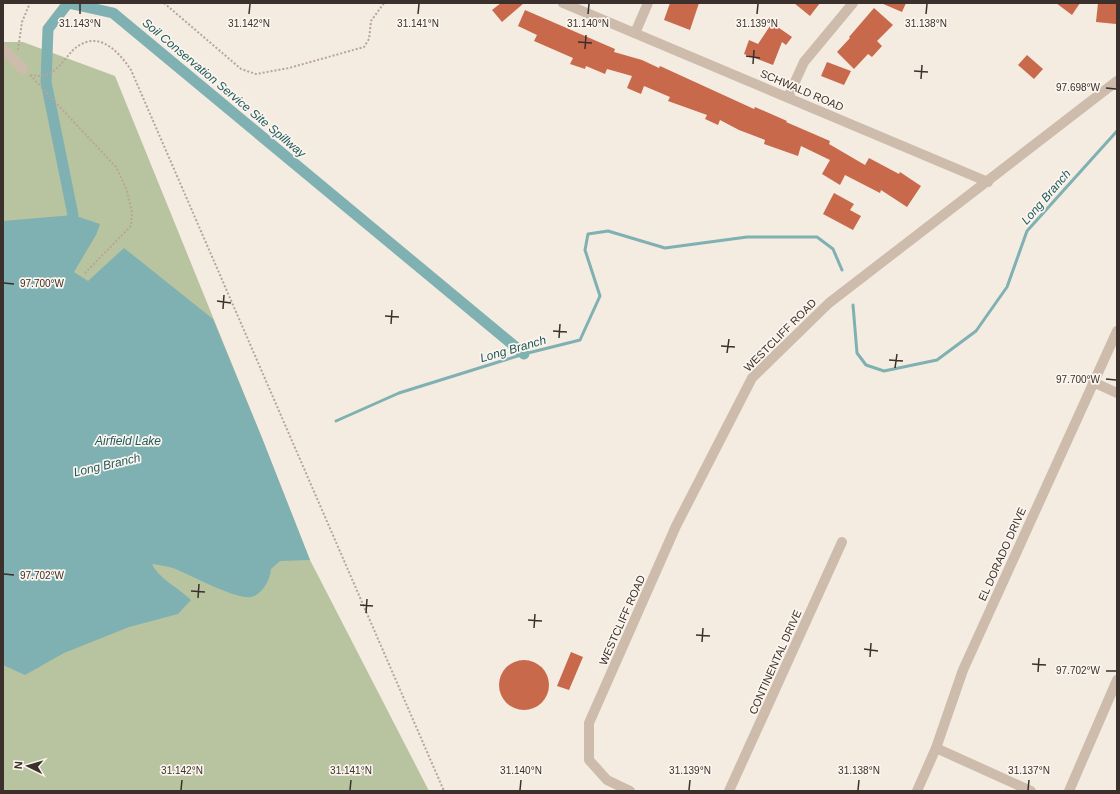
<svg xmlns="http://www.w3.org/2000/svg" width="1120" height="794" viewBox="0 0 1120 794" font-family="Arial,sans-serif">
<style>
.green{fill:#b8c4a0}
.water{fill:#7fb0b2}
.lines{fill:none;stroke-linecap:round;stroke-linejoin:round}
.stream{stroke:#7fb0b2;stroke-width:3}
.canal{stroke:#7fb0b2;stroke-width:11}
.building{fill:#c8694b}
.path{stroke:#b9a596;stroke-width:2;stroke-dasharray:2 2;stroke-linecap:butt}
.minor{stroke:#cdbbac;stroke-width:10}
.ticks{fill:none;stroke:#3b302b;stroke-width:1.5}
.labels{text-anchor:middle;stroke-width:3.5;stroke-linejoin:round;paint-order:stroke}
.street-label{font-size:11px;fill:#3b302b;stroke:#fbf5ee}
.water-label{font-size:12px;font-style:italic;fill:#1f5a5e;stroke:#fbf5ee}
.ticks-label{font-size:10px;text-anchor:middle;fill:#3b302b;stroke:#fbf5ee;stroke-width:3.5;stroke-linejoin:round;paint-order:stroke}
</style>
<rect width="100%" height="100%" fill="#f4ebe1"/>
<path class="green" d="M3,42H23L115,76L262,438L310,560L429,791H3Z"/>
<path class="water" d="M73,215L100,224L96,235L74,272L88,281L124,248L213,319L262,438L310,560L280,561L271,569C270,580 263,594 251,597C236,600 189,574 173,568C166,566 159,565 152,564C160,580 178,587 191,600L178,614L129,627L64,653L25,675L3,665V221Z"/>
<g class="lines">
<g class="stream">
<path d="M853,305L857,353L866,365L884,371L937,360L976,331L1007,287L1027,231L1117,131"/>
<path d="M336,421L399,393L524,354L580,340L600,296L585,250L588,234L608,231L665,248L747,237H817L833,249L842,270"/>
</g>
<path class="canal" d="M73,215L46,82L48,29L68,3L113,13L524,354"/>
</g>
<g class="building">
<path d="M501,3H524L502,22L492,10Z"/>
<path d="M670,3H699L690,30L664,20Z"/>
<path d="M794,3H820L810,16Z"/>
<path d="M881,3H906L902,12Z"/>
<path d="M1056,3H1080L1072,15Z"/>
<path d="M1098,3H1117L1116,24L1096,22Z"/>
<path d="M874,8L893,25L877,41L882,46L872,57L868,54L854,69L837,52L850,38L849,37Z"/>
<path d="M525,10L615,49L614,52L642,60L659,68L660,66L754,109L755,107L787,121L786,122L830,141L829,144L865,165L869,158L899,174L900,172L921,186L907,207L881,190L880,193L845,175L840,185L822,174L830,160L801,146L798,156L764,144L765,140L739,130L720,120L718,125L705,119L707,115L668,101L670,97L644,86L641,94L627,88L632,76L607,69L605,74L586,66L585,69L570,64L573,58L534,41L537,35L518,26Z"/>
<path d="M772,23L792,37L786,45L782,42L773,65L744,54L749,40L758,44Z"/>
<path d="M1027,55L1043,69L1034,79L1018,65Z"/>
<path d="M827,62L851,71L844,85L821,76Z"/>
<path d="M834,193L854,204L850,210L861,216L853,230L823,214Z"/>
<path d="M571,652L583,657L569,690L557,686Z"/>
<circle cx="524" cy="685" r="25"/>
</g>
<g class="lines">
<g class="path">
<path d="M164,3L241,69L256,74L289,68L364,47L369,39L371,21L384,3"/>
<path d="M18,50L22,22L30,3"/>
<path d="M30,75C37,76 42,77 48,74C58,70 65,59 72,51C96,28 117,49 131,70L444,791"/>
<path d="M30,75L116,167L126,188L132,212L131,226L84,274"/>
</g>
<g class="minor">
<path d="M563,3L988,182"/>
<path d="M635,33L648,3"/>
<path d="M3,49L23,69"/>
<path d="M788,97L804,62L853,3"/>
<path d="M1093,382L1117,393"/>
<path d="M936,748L1031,791"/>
<path d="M630,791L607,780L589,760V723L676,526L752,378L829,303L1117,81"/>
<path d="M729,791L842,542"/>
<path d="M917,791L936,748L963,670L1117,331"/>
<path d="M1069,791L1117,680"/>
</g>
</g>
<path class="ticks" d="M80,14V4M249,14L250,4M418,14L419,4M588,14L589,4M757,14L758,4M926,14L927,4M578,42L592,43M585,49L586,35M746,56L760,58M753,64L754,50M914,71L928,72M921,79L922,65M1106,88L1116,89M4,283L14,284M217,301L231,303M223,309L224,295M385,316L399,317M391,324L392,310M553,331L567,332M559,338L560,324M721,346L735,347M727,353L729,339M889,360L903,361M895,368L897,354M1106,379L1116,380M4,574L14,575M191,591L205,592M198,598L199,584M360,605L373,606M366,613L367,599M528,620L542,621M534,628L535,614M696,635L710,636M702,642L703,628M864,649L878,651M870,657L871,643M1032,664L1046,665M1106,671H1116M1038,672L1039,658M181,790L182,780M350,790L351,780M520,790L521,780M689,790L690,780M858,790L859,780M1028,790L1029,780"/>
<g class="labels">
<g class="street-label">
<text transform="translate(802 90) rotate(23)" y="4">SCHWALD ROAD</text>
<text transform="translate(780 335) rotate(-45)" y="4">WESTCLIFF ROAD</text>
<text transform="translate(1002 554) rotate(-66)" y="4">EL DORADO DRIVE</text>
<text transform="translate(622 620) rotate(-66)" y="4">WESTCLIFF ROAD</text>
<text transform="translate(775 662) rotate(-66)" y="4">CONTINENTAL DRIVE</text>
</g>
<g class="water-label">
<text transform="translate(224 88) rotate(40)" y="4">Soil Conservation Service Site Spillway</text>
<text transform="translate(1046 197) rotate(-49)" y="4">Long Branch</text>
<text transform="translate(513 349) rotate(-16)" y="4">Long Branch</text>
<text x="128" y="445">Airfield Lake</text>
<text transform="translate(107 465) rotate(-13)" y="4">Long Branch</text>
</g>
</g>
<g class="ticks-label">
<text x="80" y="27">31.143°N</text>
<text x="249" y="27">31.142°N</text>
<text x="418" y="27">31.141°N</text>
<text x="588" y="27">31.140°N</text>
<text x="757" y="27">31.139°N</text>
<text x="926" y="27">31.138°N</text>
<text x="1078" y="91">97.698°W</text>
<text x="42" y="287">97.700°W</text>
<text x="1078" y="383">97.700°W</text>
<text x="42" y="579">97.702°W</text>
<text x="1078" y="674">97.702°W</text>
<text x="182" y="774">31.142°N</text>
<text x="351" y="774">31.141°N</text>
<text x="521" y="774">31.140°N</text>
<text x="690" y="774">31.139°N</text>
<text x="859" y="774">31.138°N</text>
<text x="1029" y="774">31.137°N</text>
</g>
<rect width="1120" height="794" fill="none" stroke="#3b302b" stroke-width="8"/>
<g transform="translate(28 766) rotate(275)" stroke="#fbf5ee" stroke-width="3" paint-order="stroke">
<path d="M0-3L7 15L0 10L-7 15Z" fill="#3b302b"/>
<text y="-6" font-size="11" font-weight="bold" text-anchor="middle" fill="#3b302b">N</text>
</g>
</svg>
